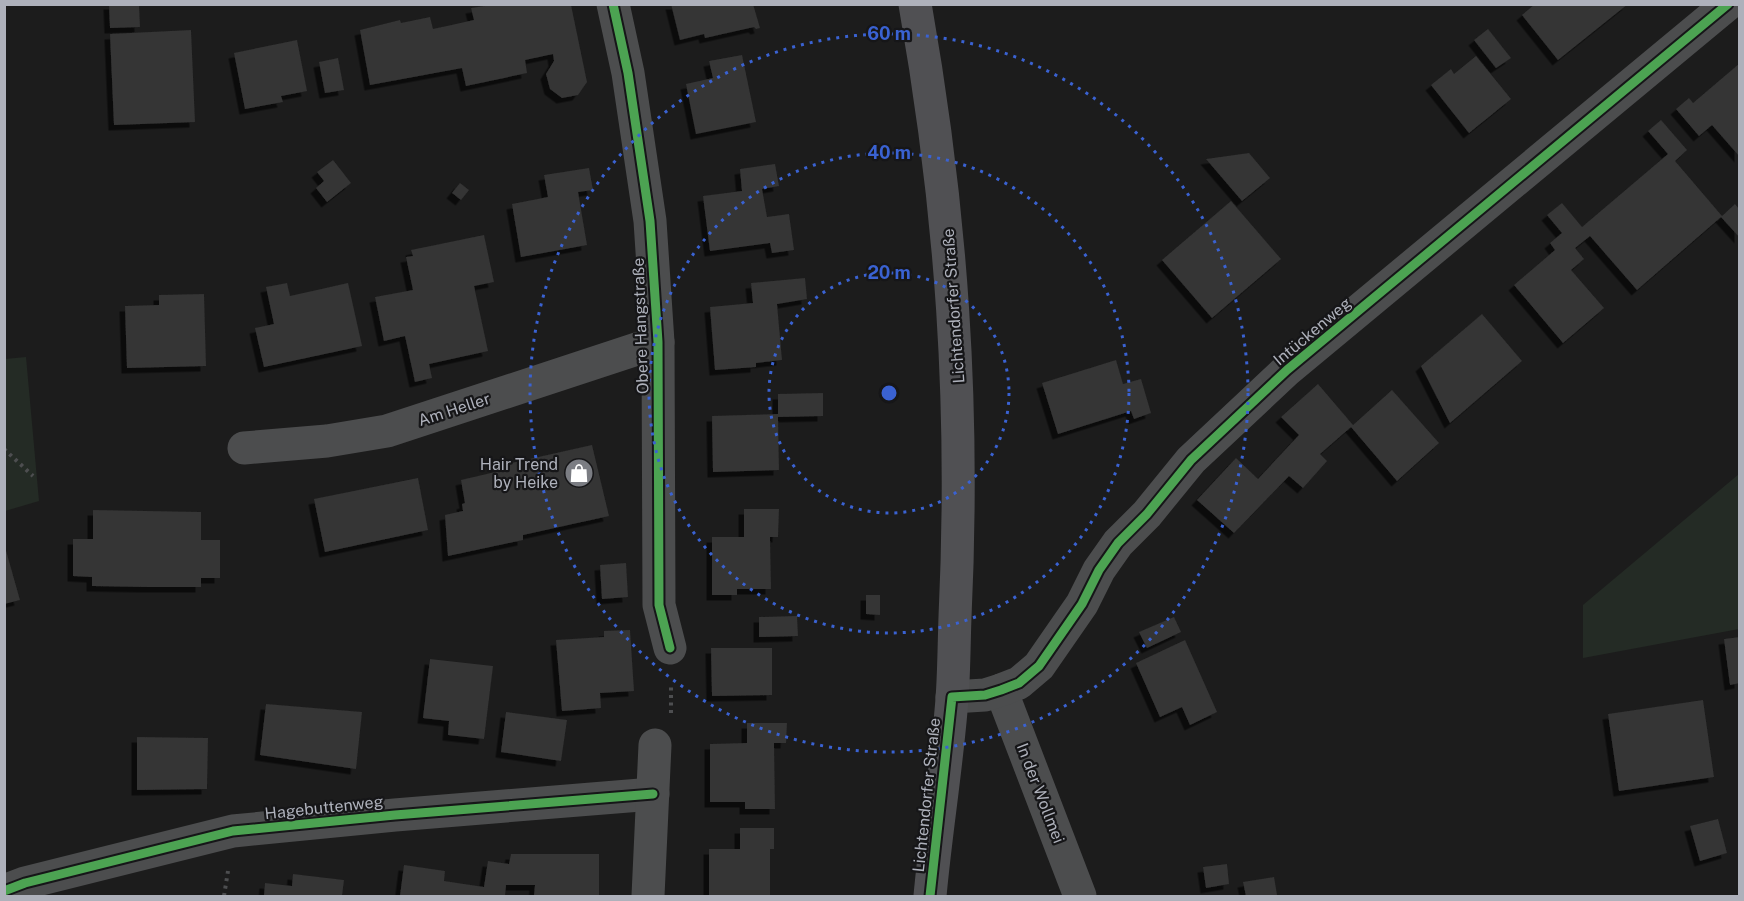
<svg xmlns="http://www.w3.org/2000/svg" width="1744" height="901" viewBox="0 0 1744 901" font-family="'Public Sans',sans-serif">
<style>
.green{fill:#242b25}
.building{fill:#343434;filter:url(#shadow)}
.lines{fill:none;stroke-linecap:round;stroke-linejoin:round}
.path{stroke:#4d4e50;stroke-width:4;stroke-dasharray:3 4.5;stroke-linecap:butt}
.minor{stroke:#4c4d4e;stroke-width:33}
.tertiary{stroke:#4c4d4e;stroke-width:33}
.secondary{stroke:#505053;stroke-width:33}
.cycleway-casing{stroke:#161618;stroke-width:13}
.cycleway{stroke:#4ca352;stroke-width:9}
.ring{fill:none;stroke:#3a62d2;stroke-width:3;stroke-dasharray:3 6}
.labels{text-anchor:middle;stroke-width:4.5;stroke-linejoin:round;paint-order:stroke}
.street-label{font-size:16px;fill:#aeb1bb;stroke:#161618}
.poi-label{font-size:16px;fill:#aeb1bb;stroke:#161618;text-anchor:end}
.centre{fill:#3a62d2;stroke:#161618;stroke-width:3}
.ring-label{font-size:18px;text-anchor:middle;font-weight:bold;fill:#3a62d2;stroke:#161618;stroke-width:4.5;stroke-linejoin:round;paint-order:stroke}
</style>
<defs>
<filter id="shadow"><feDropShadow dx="-5.5" dy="5.5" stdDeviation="0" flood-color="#0009"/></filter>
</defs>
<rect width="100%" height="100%" fill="#1c1c1c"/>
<g class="green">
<path d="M26,357L39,501L5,511V359Z"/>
<path d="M1739,474V629L1583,658V605Z"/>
</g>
<g class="building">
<path d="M109,4H139L140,27L110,28Z"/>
<path d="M671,4H753L760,28L756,29L754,27L705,38L704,34L680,40Z"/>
<path d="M1535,4H1628L1558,60L1522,15Z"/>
<path d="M491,5H571L587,82L578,95L562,98L550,89L546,74L554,61L553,54L525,60L527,73L466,86L462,68L370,85L360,30L400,20L401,23L430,17L433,29L474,20L471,8Z"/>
<path d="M1488,29L1511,58L1496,68L1474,40Z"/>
<path d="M191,30L195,122L114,125L110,34Z"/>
<path d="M297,40L307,91L281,96L283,102L245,109L234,53Z"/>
<path d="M742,55L756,122L696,134L686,84L713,78L709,61Z"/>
<path d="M1476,56L1511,99L1469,133L1431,85L1451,69L1454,74Z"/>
<path d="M338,58L344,90L325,93L319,62Z"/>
<path d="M1740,63V157L1712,125L1699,136L1676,109L1689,98L1693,103Z"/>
<path d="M1661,120L1687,150L1675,161L1722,216L1735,204L1740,210V238L1721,217L1637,290L1590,236L1575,248L1584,259L1571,270L1604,308L1563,343L1514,285L1555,250L1550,243L1562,233L1547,215L1562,203L1582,227L1668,154L1648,131Z"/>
<path d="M1249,153L1270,178L1242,201L1206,159Z"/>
<path d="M333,160L351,183L327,202L316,188L324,181L317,172Z"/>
<path d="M775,164L779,186L762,189L767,217L789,214L794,250L772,253L770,243L710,251L703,196L742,191L740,169Z"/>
<path d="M589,168L593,190L578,192L587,245L521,257L512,204L548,197L544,175Z"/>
<path d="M460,183L469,190L461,200L452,193Z"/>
<path d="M1231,201L1281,259L1212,318L1162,260Z"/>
<path d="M484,235L494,282L474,286L488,351L429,364L432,378L415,382L405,336L384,341L375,297L413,290L406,257L413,256L411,250Z"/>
<path d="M805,278L807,299L777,304L782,360L756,363V367L715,370L710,307L753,303L751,283Z"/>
<path d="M287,283L290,296L348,283L362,346L264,367L255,328L274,324L266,287Z"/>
<path d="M204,294L206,366L127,368L125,306L159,305V295Z"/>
<path d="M1482,314L1522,361L1450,423L1421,366Z"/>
<path d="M1116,360L1123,384L1141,379L1151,413L1134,419L1131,411L1058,434L1042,383Z"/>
<path d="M1318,384L1353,425L1392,390L1439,443L1397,481L1351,427L1320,454L1327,461L1303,488L1289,476L1234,533L1197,500L1236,458L1258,479L1299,435L1281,417Z"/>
<path d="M823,393V416L778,417L779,470L713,472L712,416L778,414V394Z"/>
<path d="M592,445L609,516L523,535V540L448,556L445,515L463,511L462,504L465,503L461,480L508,469L507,464Z"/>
<path d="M418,478L428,530L325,552L314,499Z"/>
<path d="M744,509H779L778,537H770L771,589H737V595H712V537H744Z"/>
<path d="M93,510L201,512V540H220V578H201V587H147L92,586V577L73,576V539H93Z"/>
<path d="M5,547L20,600L4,604V548Z"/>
<path d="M626,563L628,597L602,599L600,565Z"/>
<path d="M866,595H880V615L866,614Z"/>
<path d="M797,616L798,636L759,637V617Z"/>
<path d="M1174,617L1181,632L1147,648L1139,632Z"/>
<path d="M630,630L634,691L600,693L601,708L562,711L556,640L604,637V631Z"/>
<path d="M1740,637V683L1730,685L1724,639Z"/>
<path d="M1185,640L1217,712L1190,725L1182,707L1160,717L1136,663Z"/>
<path d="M711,648H772V695L712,696Z"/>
<path d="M430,659L493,666L484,739L448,735L449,721L423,718Z"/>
<path d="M1703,700L1714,777L1619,791L1608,714Z"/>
<path d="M266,704L362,712L356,769L260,755Z"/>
<path d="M506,712L567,720L561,761L501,752Z"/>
<path d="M747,723H787L786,743H774L775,809H745V802H710V744L747,743Z"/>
<path d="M137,737L208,738L207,789L137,790Z"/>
<path d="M1718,819L1727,853L1700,861L1690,826Z"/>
<path d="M740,828H774V849H770V896H709V849H740Z"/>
<path d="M511,854H599V896H534L535,885H506L505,896H400L404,865L445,871L444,881L484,887L488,861L509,864Z"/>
<path d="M1227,864L1229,884L1206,888L1203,867Z"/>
<path d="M293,874L344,880L342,896H264L265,883L292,886Z"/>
<path d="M1274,877L1277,895L1246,896L1243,882Z"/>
</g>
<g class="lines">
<g class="path">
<path d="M4,449L33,476"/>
<path d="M671,713V685"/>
<path d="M224,896L228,871"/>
</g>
<g class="minor">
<path d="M613,4L628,73L650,221L658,342L659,605L670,648"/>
<path d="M244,448L327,441L387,431L658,342"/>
<path d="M1001,690L1080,896"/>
<path d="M4,891L25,883L233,831L395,815L653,794"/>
<path d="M648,896L655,745"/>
</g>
<path class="tertiary" d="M952,697L985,695L1001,690L1019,683L1039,666L1082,604L1099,570L1118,543L1147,514L1191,460L1287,370L1728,4"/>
<path class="secondary" d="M915,4C952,213 965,406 955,617C954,644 954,672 952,699C947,765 936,830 930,896"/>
<g class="cycleway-casing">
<g id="cycleway">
<path d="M613,4L628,73L650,221L658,342L659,605L670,648"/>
<path d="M4,891L25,883L233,831L395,815L653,794"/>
<path d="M930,896L952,697L985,695L1001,690L1019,683L1039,666L1082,604L1099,570L1118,543L1147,514L1191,460L1287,370L1728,4"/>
</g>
</g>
<use href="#cycleway" class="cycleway"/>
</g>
<g class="ring">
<circle cx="889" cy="393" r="120"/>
<circle cx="889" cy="393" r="240"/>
<circle cx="889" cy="393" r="359"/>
</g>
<defs>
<g id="shop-disc" transform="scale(1.5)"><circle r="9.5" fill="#7b7d83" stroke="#161618"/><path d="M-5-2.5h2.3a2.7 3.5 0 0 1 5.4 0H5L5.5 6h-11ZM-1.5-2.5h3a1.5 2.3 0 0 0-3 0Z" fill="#fff"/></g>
</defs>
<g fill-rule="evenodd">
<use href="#shop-disc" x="579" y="473"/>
</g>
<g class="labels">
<g class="street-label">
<text transform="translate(953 306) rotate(-94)" y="6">Lichtendorfer Straße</text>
<text transform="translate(640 326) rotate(-92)" y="6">Obere Hangstraße</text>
<text transform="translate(1312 331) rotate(-40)" y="6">Intückenweg</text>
<text transform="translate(454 409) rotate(-18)" y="6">Am Heller</text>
<text transform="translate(1041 793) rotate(69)" y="6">In der Wollmei</text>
<text transform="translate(926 795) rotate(-84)" y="6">Lichtendorfer Straße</text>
<text transform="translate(324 807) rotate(-6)" y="6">Hagebuttenweg</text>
</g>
<g class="poi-label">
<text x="558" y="470">Hair Trend<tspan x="558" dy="18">by Heike</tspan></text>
</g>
</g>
<circle cx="889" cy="393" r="9" class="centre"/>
<g class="ring-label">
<text x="889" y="40">60 m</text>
<text x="889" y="159">40 m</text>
<text x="889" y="279">20 m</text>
</g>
<rect width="1744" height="901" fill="none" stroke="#aeb1bb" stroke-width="12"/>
</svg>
